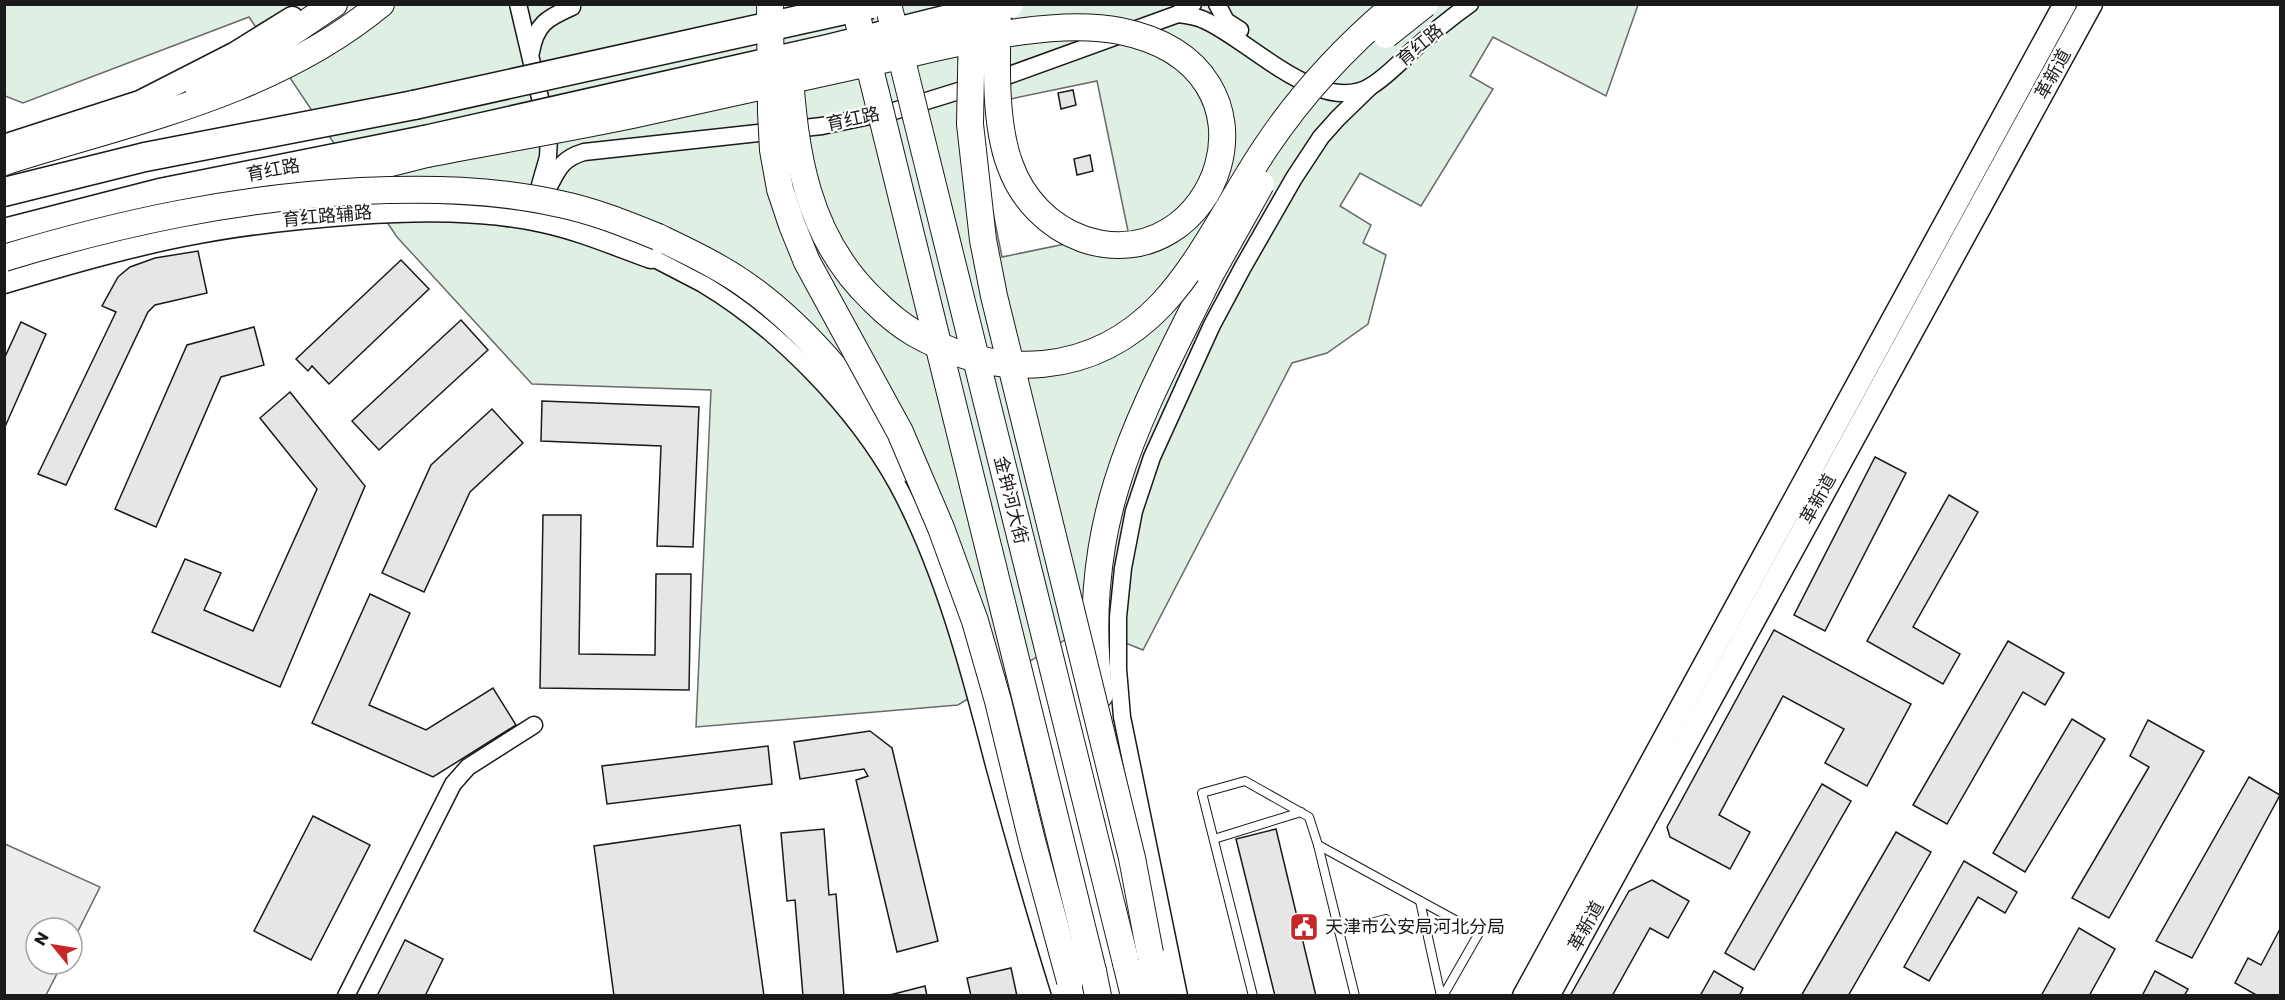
<svg xmlns="http://www.w3.org/2000/svg" width="2285" height="1000" viewBox="0 0 2285 1000" font-family="Poppins,'Noto Sans SC',sans-serif">
<style>
.green{fill:#e0efe3;stroke:#6a6a6a;stroke-width:1.5;fill-rule:evenodd}
.parking{fill:#ededed;stroke:#6a6a6a;stroke-width:1.5}
.building{fill:#e6e6e6;stroke:#1a1a1a;stroke-width:1.5}
.lines{fill:none;stroke-linecap:round;stroke-linejoin:round}
.lane-casing{stroke:#1a1a1a;stroke-width:10}
.street-casing{stroke:#1a1a1a;stroke-width:19}
.secondary-casing{stroke:#1a1a1a;stroke-width:25}
.primary-casing{stroke:#1a1a1a;stroke-width:28}
.highway-casing{stroke:#1a1a1a;stroke-width:31}
.lane{stroke:#fff;stroke-width:8}
.street{stroke:#fff;stroke-width:16}
.secondary{stroke:#fff;stroke-width:22}
.primary{stroke:#fff;stroke-width:26}
.highway{stroke:#fff;stroke-width:28}
.primary-bridge-casing{stroke:#1a1a1a;stroke-width:28;stroke-linecap:butt}
.highway-bridge-casing{stroke:#1a1a1a;stroke-width:31;stroke-linecap:butt}
.primary-bridge{stroke:#fff;stroke-width:26}
.highway-bridge{stroke:#fff;stroke-width:28}
.labels{text-anchor:middle;stroke-width:4.5;stroke-linejoin:round;paint-order:stroke}
.street-label{font-size:18px;fill:#1a1a1a;stroke:#fff}
.poi-label{font-size:18px;fill:#1a1a1a;stroke:#fff;text-anchor:start}
</style>
<rect width="100%" height="100%" fill="#fff"/>
<path class="green" d="M4,5H1638L1606,96L1493,37L1470,76L1493,89L1421,206L1360,173L1340,206L1371,225L1363,243L1386,255L1368,324L1327,353L1292,363L1143,650L1086,627L958,705L696,727L711,390L532,384L397,237L249,17L23,103L5,96ZM1097,81L1128,231L1002,257L972,107Z"/>
<path class="parking" d="M5,844L100,887L72,943V928H36V964H62L46,995H5Z"/>
<g class="building">
<path d="M1073,90L1076,105L1061,109L1058,93Z"/>
<path d="M1090,155L1093,171L1077,175L1074,159Z"/>
<path d="M198,251L207,293L155,305L148,312L66,485L38,474L116,312L102,306L118,277L130,267L155,258Z"/>
<path d="M401,260L429,289L329,384L312,366L308,371L296,359Z"/>
<path d="M461,320L488,350L379,450L352,421Z"/>
<path d="M21,322L46,334L4,429V359Z"/>
<path d="M254,327L264,365L221,377L156,527L115,509L187,345Z"/>
<path d="M290,392L365,486L280,687L152,632L185,559L221,573L204,610L253,631L317,489L260,418Z"/>
<path d="M542,401L699,407L693,547L657,546L661,446L541,441Z"/>
<path d="M492,409L523,443L470,492L424,592L382,573L431,465Z"/>
<path d="M1875,457L1906,473L1825,631L1794,615Z"/>
<path d="M1949,495L1978,512L1913,627L1960,654L1943,684L1867,641Z"/>
<path d="M543,515H581L579,654L655,655L656,574H691L689,690L540,688Z"/>
<path d="M370,594L410,613L369,705L426,730L493,688L516,725L433,777L312,723Z"/>
<path d="M1774,630L1911,704L1867,786L1825,763L1844,729L1783,696L1719,815L1750,832L1730,869L1670,837L1667,827Z"/>
<path d="M2008,641L2064,673L2045,705L2023,692L1947,824L1913,805Z"/>
<path d="M2072,719L2105,739L2025,872L1993,853Z"/>
<path d="M2148,720L2204,751L2109,918L2072,898L2149,767L2130,756Z"/>
<path d="M870,731L892,748L938,941L897,952L856,780L868,776L864,769L800,779L794,742Z"/>
<path d="M768,746L772,784L607,804L602,766Z"/>
<path d="M2249,777L2280,795L2192,958L2156,941Z"/>
<path d="M1822,784L1851,801L1754,970L1725,953Z"/>
<path d="M313,816L370,845L311,960L254,931Z"/>
<path d="M740,825L764,996H614L594,846Z"/>
<path d="M824,829L829,895L836,894L844,996H803L795,900L787,901L781,833Z"/>
<path d="M1276,829L1316,996H1275L1236,839Z"/>
<path d="M1896,832L1931,852L1848,996H1801Z"/>
<path d="M1964,861L2017,892L2005,913L1978,897L1929,981L1904,967Z"/>
<path d="M1652,880L1689,901L1668,938L1650,928L1612,996H1570L1629,891Z"/>
<path d="M2079,928L2115,949L2089,996H2041Z"/>
<path d="M2280,929V996H2258L2235,983L2248,958L2261,965Z"/>
<path d="M405,940L443,959L425,996H377Z"/>
<path d="M1011,968L1017,996H971L967,978Z"/>
<path d="M1714,971L1743,988L1739,996H1700Z"/>
<path d="M2155,971L2188,989L2184,996H2142Z"/>
<path d="M925,986L927,996H886Z"/>
</g>
<g class="lines">
<g class="lane-casing">
<g id="lane">
<path d="M1214,839L1301,812"/>
<path d="M1318,845L1355,996"/>
<path d="M1420,901L1441,996"/>
<path d="M1339,931L1386,919"/>
<path d="M1253,996L1202,793L1245,781L1309,817L1318,845L1479,933L1443,996"/>
</g>
</g>
<g class="street-casing">
<g id="street">
<path d="M518,4L549,136L548,157L540,185"/>
<path d="M1217,4L1226,21L1240,30"/>
<path d="M1178,14C1187,15 1196,16 1204,20C1250,40 1320,117 1371,86C1386,77 1400,62 1413,50C1431,34 1450,18 1470,4"/>
<path d="M531,52C536,24 547,18 572,7"/>
<path d="M535,204C558,184 550,162 584,152L822,126L894,111L1004,77L1178,14L1193,4"/>
<path d="M651,257C668,266 686,275 703,284C777,328 855,408 897,484C943,568 970,672 994,765C1015,842 1037,919 1061,996"/>
<path d="M346,996L453,784L468,767L534,725"/>
<path d="M1179,996L1122,717L1118,669V617L1123,568L1134,511L1152,457L1212,325L1243,267L1294,178L1321,137L1338,118L1371,86"/>
</g>
</g>
<g class="secondary-casing">
<g id="secondary">
<path d="M4,146L140,102L234,54L292,18"/>
<path d="M4,282C68,263 133,244 199,232C251,222 304,217 357,213C418,209 483,208 543,221C580,229 615,244 651,257"/>
<path d="M1524,996L2065,4"/>
<path d="M1548,996L2091,4"/>
</g>
</g>
<g class="primary-casing">
<g id="primary">
<path d="M198,87L263,52L334,4"/>
<path d="M4,162C135,120 272,94 381,4"/>
<path d="M284,190L427,154"/>
<path d="M658,237C687,251 717,265 743,283C807,327 868,402 906,468"/>
<path d="M1100,695C1090,625 1096,550 1117,483C1139,411 1177,343 1210,275"/>
<path d="M1150,953L1158,996"/>
<path d="M1126,963L1134,996"/>
<path d="M1093,971L1098,996"/>
</g>
</g>
<g class="highway-casing">
<g id="highway">
<path d="M4,192L145,157L414,105"/>
<path d="M4,233L160,193L425,140"/>
</g>
</g>
<use href="#lane" class="lane"/>
<use href="#street" class="street"/>
<use href="#secondary" class="secondary"/>
<use href="#primary" class="primary"/>
<use href="#highway" class="highway"/>
<g class="primary-bridge-casing">
<g id="primary-bridge">
<path d="M770,4L771,112L773,150L780,189L792,225L807,262L900,432L941,528L975,621L998,701L1032,841L1070,981"/>
<path d="M854,4L1093,971"/>
<path d="M888,4L1126,963"/>
<path d="M972,25L970,124L983,240L994,296L1132,858L1150,953"/>
<path d="M1386,35L1425,4"/>
<path d="M789,65C795,153 806,236 873,300C885,312 899,324 914,333C998,381 1093,377 1162,304C1203,260 1232,197 1266,147C1302,93 1346,46 1396,4"/>
<path d="M427,154C495,141 564,129 632,115C711,98 789,80 868,63C941,48 1048,16 1120,31C1298,67 1216,284 1083,239C1049,227 1022,199 1010,165C993,120 997,52 998,4"/>
<path d="M4,258C123,222 236,198 361,191C427,188 495,189 560,204C594,211 626,224 658,237"/>
<path d="M1210,275L1261,184"/>
</g>
</g>
<g class="highway-bridge-casing">
<g id="highway-bridge">
<path d="M414,105L871,4"/>
<path d="M425,140L828,49L1009,4"/>
</g>
</g>
<use href="#primary-bridge" class="primary-bridge"/>
<use href="#highway-bridge" class="highway-bridge"/>
</g>
<defs>
<g id="civic-square" transform="scale(1.5)"><rect x="-9" y="-9" width="18" height="18" rx="4" fill="#c62828" stroke="#fff"/><path d="M-.6-6.5H3V-4.5H.6V-3L4-1V1h2V6H-6V1h2V-1L-.6-3ZM-1.2 2.5V6h2.4V2.5Z" fill="#fff"/></g>
</defs>
<g fill-rule="evenodd">
<use href="#civic-square" x="1304" y="927"/>
</g>
<g class="labels">
<g class="street-label">
<text transform="translate(1420 45) rotate(-40)" y="6">育红路</text>
<text transform="translate(2053 74) rotate(-61)" y="6">革新道</text>
<text transform="translate(853 119) rotate(-12)" y="6">育红路</text>
<text transform="translate(273 170) rotate(-11)" y="6">育红路</text>
<text transform="translate(327 216) rotate(-5)" y="6">育红路辅路</text>
<text transform="translate(1818 499) rotate(-61)" y="6">革新道</text>
<text transform="translate(1011 500) rotate(76)" y="6">金钟河大街</text>
<text transform="translate(1586 926) rotate(-61)" y="6">革新道</text>
</g>
<g class="poi-label">
<text x="1325" y="933">天津市公安局河北分局</text>
</g>
</g>
<rect width="2285" height="1000" fill="none" stroke="#1a1a1a" stroke-width="12"/>
<g transform="translate(54 946) rotate(300)"><circle r="28" fill="#ffffff" stroke="#a3a3a3" stroke-width="1.5"/>
<path d="M0-4.5L10 22L0 15L-10 22Z" fill="#c62828"/>
<text y="-9" font-size="16" font-weight="bold" text-anchor="middle" fill="#1a1a1a">N</text>
</g>
</svg>
